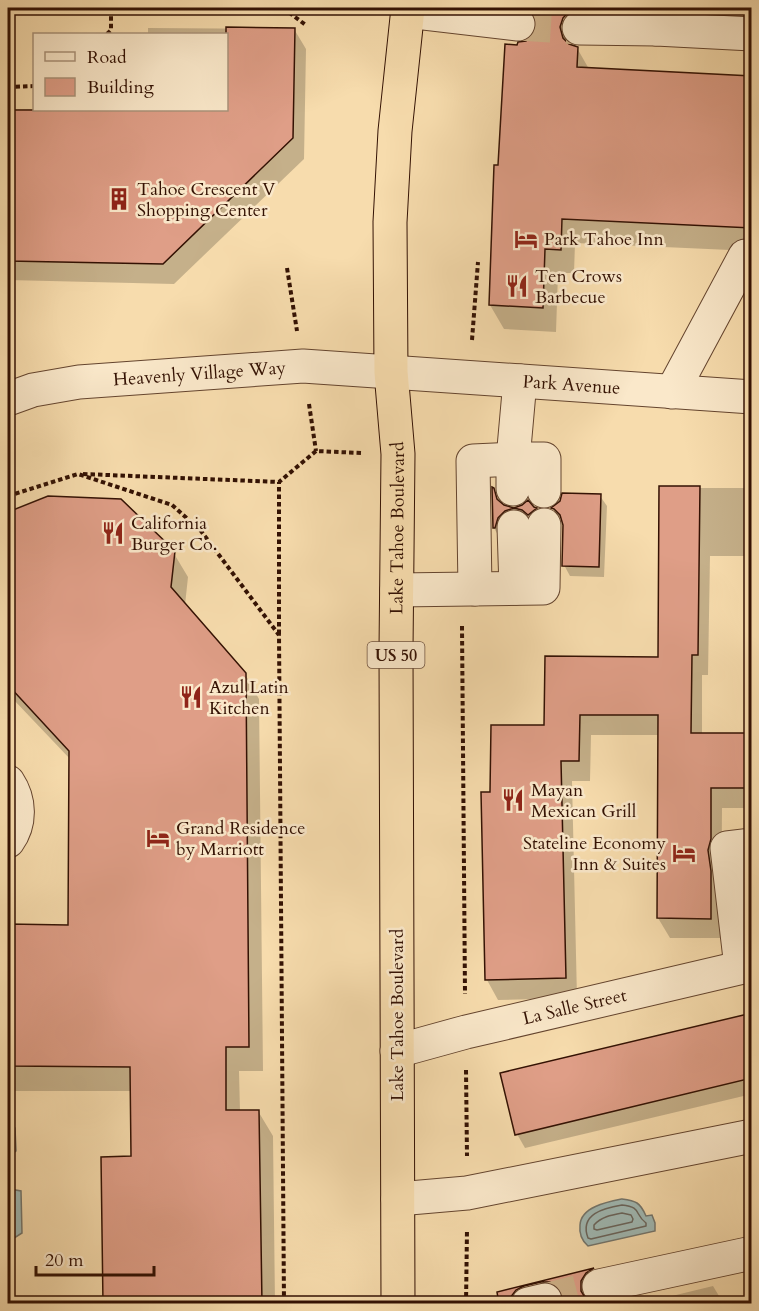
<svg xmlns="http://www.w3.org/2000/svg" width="759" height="1311" viewBox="0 0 759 1311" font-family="Cardo,serif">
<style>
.water{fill:#a0b9b4;stroke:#74766d;stroke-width:1.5}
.shadow{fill:#0003;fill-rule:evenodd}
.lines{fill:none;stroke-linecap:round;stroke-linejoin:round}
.shore{stroke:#6a655c;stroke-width:1.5}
.building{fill:#df9e87;stroke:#331103;stroke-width:1.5}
.minor-tunnel{stroke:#d0b38b;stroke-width:33;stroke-dasharray:33 16;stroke-linecap:butt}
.minor-casing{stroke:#64442e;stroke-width:35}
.highway-casing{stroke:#331103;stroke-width:35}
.path{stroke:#331103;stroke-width:4;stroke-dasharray:4.5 3;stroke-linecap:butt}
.minor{stroke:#fae8ca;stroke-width:33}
.highway{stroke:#f7dcad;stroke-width:33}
.labels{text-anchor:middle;stroke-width:5;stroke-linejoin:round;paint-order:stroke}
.shield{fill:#fae8ca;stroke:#6f523f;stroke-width:1.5}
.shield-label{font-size:16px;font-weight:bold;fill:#331103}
.poi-label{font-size:18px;fill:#331103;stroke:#fae8ca;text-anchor:start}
.street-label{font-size:18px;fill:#331103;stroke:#fae8ca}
</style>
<rect width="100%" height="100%" fill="#f7dcad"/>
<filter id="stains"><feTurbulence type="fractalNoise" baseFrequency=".00333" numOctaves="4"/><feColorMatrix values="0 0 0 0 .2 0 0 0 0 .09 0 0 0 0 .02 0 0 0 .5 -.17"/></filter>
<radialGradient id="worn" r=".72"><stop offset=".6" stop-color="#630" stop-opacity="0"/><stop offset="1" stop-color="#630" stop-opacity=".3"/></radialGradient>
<g class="water">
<path d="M8,1120L15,1128L16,1151L8,1158Z"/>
<path d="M8,1185L10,1189L21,1191L22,1233L8,1242Z"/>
<path d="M622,1199C636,1201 640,1202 646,1216L652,1215L655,1223V1231L588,1246C581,1240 579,1234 580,1225C581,1207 607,1202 622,1199Z"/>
</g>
<g class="shadow">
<path d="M522,8H590L595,16L575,47L577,48L589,69L752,77V251L575,243L574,273H558L556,332L504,329L490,305L519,47L535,36L537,30ZM567,12H571L559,25L556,23Z"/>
<path d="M148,28L294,29L306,49L304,159L174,284L8,280V109L226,110V34H148Z"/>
<path d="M661,488H752V556H710L708,675H702V734L752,735V808H722L721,938H670L658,918L659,735H591L590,781H572L577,998L498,1000L487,980L492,794L546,727L659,658Z"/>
<path d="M494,490L499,503L503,507L514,509L523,507L533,508L536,509L540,516L533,521L528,517L519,515L498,535L494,528Z"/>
<path d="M600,496L607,506L604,577L570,576L564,565L563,521L560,517H558L553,508L561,502Z"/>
<path d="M48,497L173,552L188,577L185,605L245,674L259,699L263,1071H239L240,1111H258L273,1136L275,1304H105L132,1157L131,1091H8V926L70,927L71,760L12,698L8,699V513Z"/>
<path d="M752,1014V1094L525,1148L517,1134Z"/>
<path d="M594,1270L601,1283L589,1295L588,1303L565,1299L560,1296L551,1295L543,1282Z"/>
<path d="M713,1286L722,1301L752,1294V1304H639Z"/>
</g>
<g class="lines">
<g class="shore">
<path d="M622,1205C642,1207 634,1214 646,1223V1226L591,1239L588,1238C579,1214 604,1208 622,1205Z"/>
<path d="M622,1213L631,1215L633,1219L632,1222L597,1230L594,1229V1225C601,1217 611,1215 622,1213Z"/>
</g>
</g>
<g class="building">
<path d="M526,8H581L580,9L569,12L563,18L560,27L563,38L569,44L578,47L577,67L752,76V228L562,219L561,250L545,249L543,308L489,305L494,165H498L505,44L517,45L518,42L526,41L533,35L536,27L535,17L530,9Z"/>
<path d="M226,27L295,28L293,138L163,264L8,261V110H226Z"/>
<path d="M659,486H700L698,655H692L691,733H752V788H711V839L708,850L711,871V919L657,918L658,715H580L579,761H561L566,978L485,980L481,792H490L491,725H544L545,656L658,657Z"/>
<path d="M492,487L494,488L497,499L504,505L514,508L522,505L528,500L534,507L537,508L528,515L522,510L514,508L505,511L498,518L495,528H493Z"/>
<path d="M562,493L601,494L599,567L562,566L563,525L560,515L554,509L551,508L560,501Z"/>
<path d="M48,496L121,499L175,551L171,587L246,673L249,1047H226V1110H259L262,1304H103L101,1157L131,1156L130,1067L8,1066V924L68,925L69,751L8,685V512Z"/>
<path d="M752,1013V1078L515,1135L500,1073Z"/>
<path d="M594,1268L586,1273L581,1281V1291L586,1299L593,1304H563V1295L558,1287L550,1282H541L524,1286L516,1290L510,1298V1304H499L497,1292Z"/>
</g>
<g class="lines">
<g class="minor-tunnel">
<path d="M518,24L579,28"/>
<path d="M545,1300L599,1286"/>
</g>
<g class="minor-casing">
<g id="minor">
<path d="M659,8L656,29L752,34"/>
<path d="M407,11L518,24"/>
<path d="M579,28L656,29"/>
<path d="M672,392L745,256L752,257"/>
<path id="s1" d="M8,399L33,390L79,382L303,366L752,397"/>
<path d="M513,489V459L520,381"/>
<path d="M514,527L516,588"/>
<path d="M475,589L473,461L513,459H544V491"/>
<path d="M397,590L543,588L544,525"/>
<path d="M8,782C20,800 21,823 8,841"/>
<path d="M741,967L727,848L752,845"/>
<path id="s2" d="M397,1051L466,1032L752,965"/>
<path d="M398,1199L467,1193L752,1136"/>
<path d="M599,1286L752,1253"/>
<path d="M528,1304L545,1300"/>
</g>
</g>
<g class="highway-casing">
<g id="highway">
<path id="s3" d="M398,1304L396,650L398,454L391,372L390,222L395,131L408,8"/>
</g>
</g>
<g class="path">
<path d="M283,8L307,26"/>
<path d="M107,34L111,30V8"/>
<path d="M8,87L34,86"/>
<path d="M287,268L297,331"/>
<path d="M472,340L478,262"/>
<path d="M309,404L316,451"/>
<path d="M83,474L279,482L316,451L361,453"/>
<path d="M8,496L78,474L172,505L201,531L279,635L284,1304"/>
<path d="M462,626L465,994"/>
<path d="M279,634V482"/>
<path d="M466,1070L467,1156"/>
<path d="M466,1304L467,1229"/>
</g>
<use href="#minor" class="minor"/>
<use href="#highway" class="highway"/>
</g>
<defs>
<g id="building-bare" transform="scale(1.8)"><path d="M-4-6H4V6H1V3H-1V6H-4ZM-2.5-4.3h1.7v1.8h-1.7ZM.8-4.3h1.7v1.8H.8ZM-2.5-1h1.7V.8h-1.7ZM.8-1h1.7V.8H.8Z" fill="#8f2418" stroke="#fae8ca" stroke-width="2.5" paint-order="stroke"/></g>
<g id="hotel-bare" transform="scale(1.8)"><path d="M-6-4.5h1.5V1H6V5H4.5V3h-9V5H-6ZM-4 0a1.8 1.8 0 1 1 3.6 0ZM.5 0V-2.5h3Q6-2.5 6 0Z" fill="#8f2418" stroke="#fae8ca" stroke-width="2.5" paint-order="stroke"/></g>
<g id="restaurant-bare" transform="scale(1.8)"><path d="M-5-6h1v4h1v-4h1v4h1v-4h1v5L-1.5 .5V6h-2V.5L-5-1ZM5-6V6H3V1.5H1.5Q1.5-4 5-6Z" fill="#8f2418" stroke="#fae8ca" stroke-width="2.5" paint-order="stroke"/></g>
</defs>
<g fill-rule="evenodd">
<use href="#building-bare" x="119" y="199"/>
<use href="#hotel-bare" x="526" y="239"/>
<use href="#restaurant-bare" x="517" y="286"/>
<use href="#restaurant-bare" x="113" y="533"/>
<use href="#restaurant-bare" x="191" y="697"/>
<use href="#restaurant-bare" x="513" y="800"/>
<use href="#hotel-bare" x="158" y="838"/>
<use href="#hotel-bare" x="684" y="853"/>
</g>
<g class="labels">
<rect class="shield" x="367.5" y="642" width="57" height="26" rx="4.5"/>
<g class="shield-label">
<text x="396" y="661">US 50</text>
</g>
<g class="poi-label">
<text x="137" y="195">Tahoe Crescent V<tspan x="137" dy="21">Shopping Center</tspan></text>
<text x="544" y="245">Park Tahoe Inn</text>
<text x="535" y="282">Ten Crows<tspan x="535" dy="21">Barbecue</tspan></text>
<text x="131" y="529">California<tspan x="131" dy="21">Burger Co.</tspan></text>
<text x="209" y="693">Azul Latin<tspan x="209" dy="21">Kitchen</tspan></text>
<text x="531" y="796">Mayan<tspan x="531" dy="21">Mexican Grill</tspan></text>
<text x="176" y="834">Grand Residence<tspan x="176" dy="21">by Marriott</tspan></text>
<text x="666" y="849" text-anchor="end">Stateline Economy<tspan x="666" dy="21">Inn &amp; Suites</tspan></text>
</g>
<g class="street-label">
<text dy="6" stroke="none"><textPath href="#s1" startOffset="194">Heavenly Village Way</textPath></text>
<text dy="6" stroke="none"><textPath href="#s1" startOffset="567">Park Avenue</textPath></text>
<text dy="6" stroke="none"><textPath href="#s3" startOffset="776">Lake Tahoe Boulevard</textPath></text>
<text dy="6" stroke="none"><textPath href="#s2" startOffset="183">La Salle Street</textPath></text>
<text transform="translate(397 1015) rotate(-90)" y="6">Lake Tahoe Boulevard</text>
</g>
</g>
<rect width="759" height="1311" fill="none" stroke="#f7dcad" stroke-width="30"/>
<rect x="9" y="9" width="741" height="1293" fill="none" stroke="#331103" stroke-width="3"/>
<rect x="15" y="15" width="729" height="1281" fill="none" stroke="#331103" stroke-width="1.5"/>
<rect x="33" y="33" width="195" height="78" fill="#fae8ca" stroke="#aa927a" stroke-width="1.5"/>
<rect x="45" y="52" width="30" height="9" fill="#fae8ca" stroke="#aa927a" stroke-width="1.5"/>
<text x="87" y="63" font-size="18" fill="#331103">Road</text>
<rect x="45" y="78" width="30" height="18" fill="#df9e87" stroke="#aa927a" stroke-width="1.5"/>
<text x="87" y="93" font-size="18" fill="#331103">Building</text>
<path d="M36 1266v9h118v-9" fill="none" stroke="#331103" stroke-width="3"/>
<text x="45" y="1266" font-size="18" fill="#331103" stroke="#fae8ca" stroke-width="4.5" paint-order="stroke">20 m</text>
<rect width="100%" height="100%" filter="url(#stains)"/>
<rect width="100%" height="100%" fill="url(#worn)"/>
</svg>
